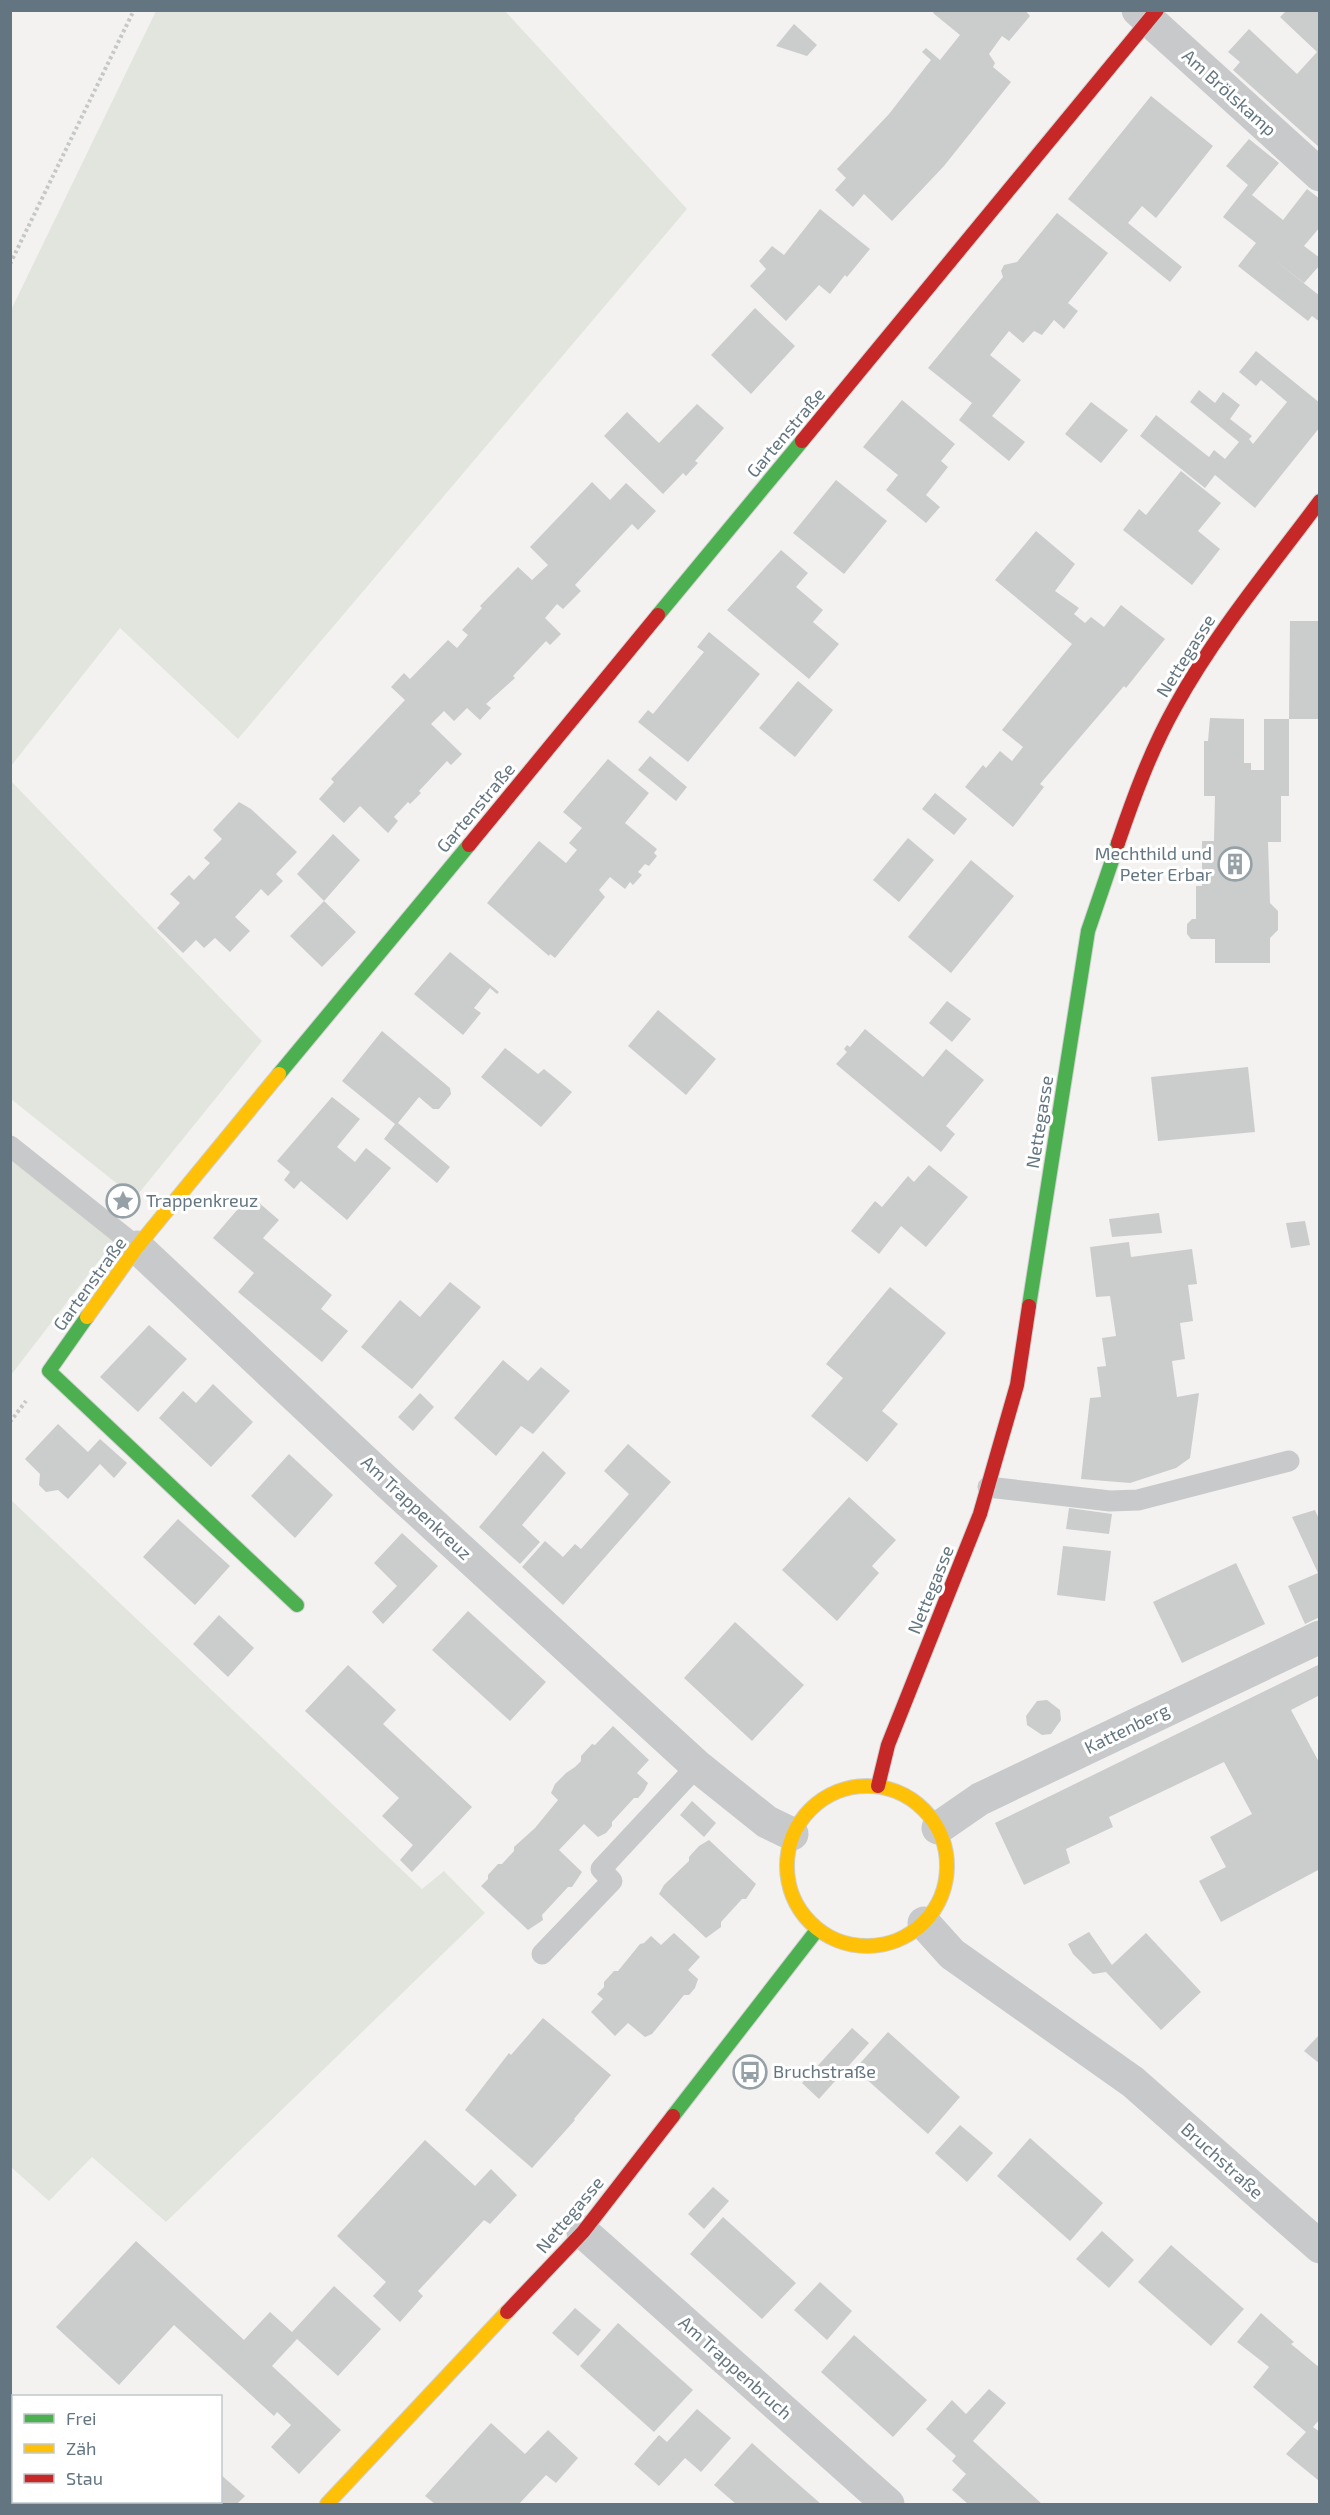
<svg xmlns="http://www.w3.org/2000/svg" width="1330" height="2515" viewBox="0 0 1330 2515" font-family="'Exo 2',sans-serif">
<style>
.green{fill:#e2e5de}
.building{fill:#cbcccc}
.lines{fill:none;stroke-linecap:round;stroke-linejoin:round}
.fast-casing{stroke:#cfd0d0;stroke-width:16}
.slow-casing{stroke:#cfd0d0;stroke-width:16}
.jam-casing{stroke:#cfd0d0;stroke-width:16}
.path{stroke:#c6c7c7;stroke-width:4;stroke-dasharray:3 3;stroke-linecap:butt}
.lane{stroke:#c8c9ca;stroke-width:21}
.street{stroke:#c8c9ca;stroke-width:33}
.fast{stroke:#4caf50;stroke-width:14}
.slow{stroke:#ffc107;stroke-width:14}
.jam{stroke:#c62828;stroke-width:14}
.labels{text-anchor:middle;stroke-width:6;stroke-linejoin:round;paint-order:stroke}
.street-label{font-size:18px;fill:#637580;stroke:#fff}
.poi-label{font-size:18px;fill:#637580;stroke:#fff;text-anchor:start}
</style>
<rect width="100%" height="100%" fill="#f3f2f0"/>
<g class="green">
<path d="M156,11H505L687,209L238,739L120,628L11,766V310Z"/>
<path d="M11,781L262,1041L135,1198L11,1099Z"/>
<path d="M10,1159L114,1241L11,1375H10Z"/>
<path d="M11,1500L422,1889L444,1871L485,1913L166,2222L92,2157L49,2201L11,2167Z"/>
</g>
<g class="building">
<path d="M935,10H1025L1030,16L1009,41L1002,36L989,54L995,63L993,67L1011,82L944,166L892,221L864,194L853,207L835,190L846,178L837,169L889,114L931,60L922,52L926,48L940,60L960,35L933,13Z"/>
<path d="M1287,10H1320V148L1233,70L1240,62L1228,52L1249,29L1297,74L1317,52L1280,17Z"/>
<path d="M794,24L817,45L807,56L776,46Z"/>
<path d="M1151,96L1213,146L1156,218L1142,206L1128,223L1182,267L1170,282L1068,199Z"/>
<path d="M1249,139L1279,163L1252,195L1283,220L1307,189L1320,199V227L1304,246L1320,258V265L1304,283L1272,258L1320,296V322L1312,316L1308,321L1238,266L1256,243L1223,217L1248,185L1226,166Z"/>
<path d="M820,209L870,249L847,277L845,275L830,294L819,285L786,321L750,286L766,269L759,261L772,246L784,255Z"/>
<path d="M1057,213L1108,253L1068,303L1078,311L1064,329L1054,320L1042,335L1034,331L1023,343L1009,331L990,355L1021,380L992,416L1025,442L1009,461L959,420L972,403L928,368L1003,277L1001,271L1004,265L1017,262Z"/>
<path d="M755,308L795,346L751,394L711,355Z"/>
<path d="M1256,351L1320,403V427L1255,508L1215,475L1205,488L1140,436L1156,415L1209,457L1214,450L1225,459L1239,442L1190,402L1199,390L1215,403L1223,392L1240,405L1230,419L1252,436L1249,439L1253,444L1287,402L1261,380L1256,386L1239,372Z"/>
<path d="M902,400L955,444L941,461L948,467L926,495L940,507L926,523L886,490L898,475L863,447Z"/>
<path d="M1091,402L1128,430L1101,463L1065,434Z"/>
<path d="M697,404L724,428L695,461L698,463L686,476L683,473L663,494L604,436L627,412L659,443Z"/>
<path d="M1181,471L1221,503L1198,531L1220,549L1192,585L1123,530L1139,509L1146,515Z"/>
<path d="M836,480L887,521L844,574L793,533Z"/>
<path d="M592,482L610,500L626,483L656,511L638,530L632,524L575,585L581,591L563,609L557,604L545,618L561,634L550,645L546,641L513,676L515,678L486,704L491,708L480,720L467,708L454,721L444,711L431,724L462,754L451,765L447,761L419,791L421,793L410,804L408,802L394,817L398,821L388,833L360,806L344,823L319,799L334,782L331,779L405,700L391,687L404,673L410,679L448,640L457,648L468,635L462,630L482,608L480,606L518,567L532,580L548,565L530,547Z"/>
<path d="M1036,531L1075,564L1055,591L1079,608L1074,614L1085,623L1091,617L1104,627L1121,605L1165,639L1126,688L1124,686L1040,784L1044,787L1013,827L965,787L983,765L986,768L1000,751L1012,761L1023,747L1002,730L1072,644L995,580Z"/>
<path d="M781,550L808,573L796,587L823,610L813,622L839,644L809,679L727,610Z"/>
<path d="M1290,621H1320V719H1289Z"/>
<path d="M709,632L760,674L688,762L638,722L648,710L653,714L704,652L697,647Z"/>
<path d="M798,681L833,710L795,757L759,728Z"/>
<path d="M1210,718L1244,719V763H1251V770H1264V719H1289V796H1281V842H1268L1270,903L1278,911V930L1270,938V963H1215V939H1191L1187,934V924L1192,919H1196V886H1202V841H1214L1215,796H1204V741H1208Z"/>
<path d="M650,756L687,787L676,801L638,770Z"/>
<path d="M608,759L649,793L625,823L657,849L654,853L657,856L649,866L645,864L638,872L642,875L633,885L630,882L625,889L610,877L599,890L605,897L555,958L550,954L549,956L487,903L539,841L566,863L577,850L569,843L582,828L563,812Z"/>
<path d="M935,793L967,819L954,835L922,809Z"/>
<path d="M239,802L251,809L297,852L276,874L283,881L268,896L261,889L235,917L250,931L230,952L215,938L204,948L196,940L183,953L157,928L180,903L170,894L189,875L194,880L210,863L204,858L222,839L213,830Z"/>
<path d="M333,834L360,860L324,901L356,932L322,967L290,936L324,901L297,874Z"/>
<path d="M908,838L934,860L899,902L873,880Z"/>
<path d="M971,860L1014,896L951,973L908,937Z"/>
<path d="M450,952L499,992L497,994L490,988L474,1008L481,1013L463,1035L414,994Z"/>
<path d="M947,1001L971,1019L952,1042L929,1023Z"/>
<path d="M658,1010L716,1059L686,1095L628,1046Z"/>
<path d="M865,1029L923,1077L946,1049L984,1080L946,1126L955,1134L941,1152L836,1064L847,1052L844,1049L847,1045L850,1047Z"/>
<path d="M382,1031L450,1088L451,1094L439,1109H433L419,1097L398,1123L450,1167L437,1183L384,1139L395,1124L342,1081Z"/>
<path d="M505,1048L538,1074L544,1069L572,1092L541,1127L481,1077Z"/>
<path d="M1248,1067L1255,1132L1158,1141L1151,1077Z"/>
<path d="M332,1097L360,1119L337,1147L355,1162L366,1148L391,1168L347,1220L301,1181L294,1189L284,1180L290,1172L277,1161Z"/>
<path d="M929,1165L968,1197L926,1247L901,1226L879,1254L851,1231L875,1201L882,1207L908,1176L914,1182Z"/>
<path d="M250,1195L279,1220L263,1238L332,1295L321,1309L348,1331L322,1362L238,1292L254,1273L213,1238Z"/>
<path d="M1159,1213L1162,1233L1112,1237L1109,1219Z"/>
<path d="M1305,1221L1310,1245L1291,1248L1286,1223Z"/>
<path d="M1129,1242L1131,1257L1192,1249L1197,1284L1188,1285L1193,1321L1180,1323L1185,1359L1172,1361L1177,1397L1199,1393L1190,1458L1176,1468L1130,1483L1081,1479L1090,1398L1101,1397L1097,1367L1106,1366L1102,1338L1116,1336L1110,1296L1096,1297L1090,1247Z"/>
<path d="M450,1282L481,1307L412,1389L361,1347L400,1300L420,1317Z"/>
<path d="M890,1287L946,1333L882,1411L898,1424L867,1462L811,1416L843,1378L826,1364Z"/>
<path d="M149,1325L187,1359L138,1412L100,1377Z"/>
<path d="M503,1360L528,1381L541,1367L570,1391L533,1434L521,1426L496,1456L454,1418Z"/>
<path d="M213,1384L253,1422L211,1467L159,1418L183,1391L196,1403Z"/>
<path d="M420,1393L434,1407L413,1431L398,1417Z"/>
<path d="M58,1424L88,1452L100,1439L127,1463L114,1478L100,1464L68,1499L58,1490L46,1492L39,1485L40,1474L25,1459Z"/>
<path d="M628,1444L671,1482L563,1605L522,1567L545,1541L563,1557L575,1544L581,1549L605,1522L629,1494L604,1471Z"/>
<path d="M543,1451L566,1473L522,1525L540,1542L520,1564L479,1527Z"/>
<path d="M289,1454L333,1495L295,1538L251,1496Z"/>
<path d="M849,1497L896,1540L872,1566L879,1573L837,1621L782,1570Z"/>
<path d="M1069,1508L1112,1514L1109,1534L1066,1529Z"/>
<path d="M1315,1510L1320,1521V1617L1305,1624L1288,1586L1318,1573L1292,1517Z"/>
<path d="M178,1519L230,1566L195,1605L143,1557Z"/>
<path d="M402,1533L438,1566L383,1624L372,1612L397,1586L374,1563Z"/>
<path d="M1063,1546L1111,1551L1105,1601L1057,1595Z"/>
<path d="M1236,1563L1265,1624L1182,1663L1153,1602Z"/>
<path d="M468,1611L546,1682L510,1721L432,1650Z"/>
<path d="M219,1615L254,1648L228,1677L193,1644Z"/>
<path d="M735,1622L804,1685L752,1741L684,1678Z"/>
<path d="M1320,1664V1695L1291,1710L1320,1764V1869L1221,1922L1199,1881L1226,1867L1210,1837L1252,1814L1224,1762L1109,1817L1113,1827L1066,1849L1070,1863L1024,1885L995,1823Z"/>
<path d="M348,1665L396,1710L383,1724L472,1807L412,1872L400,1860L413,1845L382,1816L399,1798L305,1711Z"/>
<path d="M1047,1700L1060,1710L1061,1720L1051,1734L1042,1735L1027,1725L1026,1716L1037,1701Z"/>
<path d="M613,1726L649,1760L637,1773L648,1783L644,1791L638,1798H634L612,1822V1826L606,1833L598,1837L584,1824L559,1850L582,1872L572,1887H568L542,1915L543,1920L528,1930L481,1886L488,1879V1875L498,1864H502L514,1851V1847L535,1828L558,1800L551,1793L555,1784L566,1773L575,1767L581,1761V1756L592,1744L595,1745Z"/>
<path d="M692,1801L716,1823L704,1837L680,1815Z"/>
<path d="M709,1840L756,1884L746,1899H742L721,1922V1927L706,1938L659,1894L664,1885L689,1861V1857L699,1846Z"/>
<path d="M1089,1932L1112,1965L1146,1933L1201,1992L1161,2030L1106,1972L1093,1974L1073,1954L1068,1944Z"/>
<path d="M674,1933L700,1957L688,1970L698,1979L695,1988L689,1995H684L652,2034L645,2037L628,2023L615,2036L591,2012L603,1999L597,1994L604,1987V1982L614,1971H618L640,1944L644,1943L651,1936L661,1945Z"/>
<path d="M543,2018L611,2075L574,2119L575,2120L532,2168L465,2110L509,2053L511,2055Z"/>
<path d="M852,2028L869,2043L819,2099L802,2083Z"/>
<path d="M888,2032L960,2097L928,2134L855,2069Z"/>
<path d="M1320,2034V2064L1304,2051Z"/>
<path d="M960,2125L993,2153L967,2182L935,2153Z"/>
<path d="M1030,2138L1103,2203L1070,2241L997,2176Z"/>
<path d="M425,2140L475,2186L491,2169L517,2195L490,2224L484,2220L418,2291L423,2296L400,2322L373,2296L386,2282L337,2236Z"/>
<path d="M713,2187L729,2201L704,2229L688,2214Z"/>
<path d="M723,2217L796,2283L762,2319L690,2254Z"/>
<path d="M1102,2231L1134,2260L1109,2288L1076,2259Z"/>
<path d="M136,2241L244,2340L270,2312L292,2332L334,2286L381,2329L338,2376L297,2339L272,2366L341,2430L299,2474L271,2447L291,2425L277,2412L274,2416L174,2325L119,2385L56,2327Z"/>
<path d="M1171,2245L1244,2309L1211,2346L1138,2282Z"/>
<path d="M820,2282L852,2311L827,2340L794,2310Z"/>
<path d="M575,2308L601,2330L578,2356L552,2333Z"/>
<path d="M1261,2313L1294,2342L1291,2344L1320,2368V2419L1313,2427L1320,2432V2478L1318,2480L1286,2454L1306,2432L1253,2387L1269,2367L1237,2342Z"/>
<path d="M618,2323L693,2390L654,2432L580,2366Z"/>
<path d="M854,2335L927,2400L893,2437L821,2372Z"/>
<path d="M989,2389L1006,2403L973,2441L1042,2504H968L952,2490L966,2474L952,2461L956,2456L926,2429L952,2400L966,2414Z"/>
<path d="M697,2409L731,2438L701,2472L685,2458L659,2486L634,2464L659,2435L667,2442Z"/>
<path d="M491,2423L525,2454L548,2430L578,2458L556,2483L546,2475L519,2504H435L425,2496Z"/>
<path d="M752,2443L789,2476L821,2504H736L714,2485Z"/>
<path d="M220,2474L245,2496L237,2504H165L161,2502H220Z"/>
</g>
<g class="lines">
<g class="fast-casing">
<g id="fast">
<path d="M658,615L802,441"/>
<path d="M279,1074L469,845"/>
<path d="M1029,1306L1088,931L1118,843"/>
<path d="M87,1317L49,1371L297,1605"/>
<path d="M673,2116L817,1930"/>
</g>
</g>
<g class="slow-casing">
<g id="slow">
<path d="M87,1317L137,1247L279,1074"/>
<circle cx="867" cy="1866" r="80"/>
<path d="M327,2504L507,2312"/>
</g>
</g>
<g class="jam-casing">
<g id="jam">
<path d="M802,441L1157,10"/>
<path d="M1118,843C1134,796 1151,750 1175,707C1215,634 1270,568 1320,501"/>
<path d="M469,845L658,615"/>
<path d="M878,1786L888,1745L980,1514L1017,1385L1029,1306"/>
<path d="M507,2312L583,2232L673,2116"/>
</g>
</g>
<g class="path">
<path d="M10,264L134,10"/>
<path d="M10,1422L26,1401"/>
</g>
<g class="lane">
<path d="M10,1146L137,1247"/>
<path d="M988,1487L1110,1501L1138,1500L1289,1461"/>
<path d="M542,1954L612,1881L601,1869L697,1766"/>
</g>
<g class="street">
<path d="M1138,10L1320,175"/>
<path d="M137,1247L389,1484L697,1766L767,1822L792,1834"/>
<path d="M938,1828L980,1799L1320,1637"/>
<path d="M924,1923L952,1954L1133,2082L1320,2247"/>
<path d="M583,2232L888,2504"/>
</g>
<use href="#fast" class="fast"/>
<use href="#slow" class="slow"/>
<use href="#jam" class="jam"/>
</g>
<defs>
<g id="building-ring" transform="scale(1.725)"><circle r="9.5" fill="#fff" stroke="#95a1a7" stroke-width="1.5"/><path d="M-4-6H4V6H1V3H-1V6H-4ZM-2.5-4.3h1.7v1.8h-1.7ZM.8-4.3h1.7v1.8H.8ZM-2.5-1h1.7V.8h-1.7ZM.8-1h1.7V.8H.8Z" fill="#95a1a7"/></g>
<g id="sight-ring" transform="scale(1.725)"><circle r="9.5" fill="#fff" stroke="#95a1a7" stroke-width="1.5"/><path d="M0-6L1.8-2.2L6-1.7L2.9 1.2L3.7 5.4L0 3.3L-3.7 5.4L-2.9 1.2L-6-1.7L-1.8-2.2Z" fill="#95a1a7"/></g>
<g id="bus-ring" transform="scale(1.725)"><circle r="9.5" fill="#fff" stroke="#95a1a7" stroke-width="1.5"/><path d="M-5-6H5V4H4V6H2V4H-2V6H-4V4H-5ZM-3.5-4V0h7V-4ZM-3.5 1.2v1.5H-2V1.2ZM2 1.2v1.5H3.5V1.2Z" fill="#95a1a7"/></g>
</defs>
<g fill-rule="evenodd">
<use href="#building-ring" x="1235" y="864"/>
<use href="#sight-ring" x="123" y="1201"/>
<use href="#bus-ring" x="750" y="2072"/>
</g>
<g class="labels">
<g class="street-label">
<text transform="translate(1229 93) rotate(42)" y="6">Am Brölskamp</text>
<text transform="translate(786 433) rotate(-50)" y="6">Gartenstraße</text>
<text transform="translate(1186 656) rotate(-58)" y="6">Nettegasse</text>
<text transform="translate(476 808) rotate(-50)" y="6">Gartenstraße</text>
<text transform="translate(1040 1122) rotate(-81)" y="6">Nettegasse</text>
<text transform="translate(90 1284) rotate(-54)" y="6">Gartenstraße</text>
<text transform="translate(416 1508) rotate(43)" y="6">Am Trappenkreuz</text>
<text transform="translate(931 1590) rotate(-68)" y="6">Nettegasse</text>
<text transform="translate(1127 1729) rotate(-26)" y="6">Kattenberg</text>
<text transform="translate(1222 2161) rotate(42)" y="6">Bruchstraße</text>
<text transform="translate(570 2215) rotate(-50)" y="6">Nettegasse</text>
<text transform="translate(735 2368) rotate(42)" y="6">Am Trappenbruch</text>
</g>
<g class="poi-label">
<text x="1212" y="860" text-anchor="end">Mechthild und<tspan x="1212" dy="21">Peter Erbar</tspan></text>
<text x="146" y="1207">Trappenkreuz</text>
<text x="773" y="2078">Bruchstraße</text>
</g>
</g>
<rect width="1330" height="2515" fill="none" stroke="#637580" stroke-width="24"/>
<rect x="12" y="2395" width="210" height="108" fill="#ffffff" stroke="#c1c8cc" stroke-width="1.5"/>
<rect x="24" y="2414" width="30" height="9" fill="#4caf50" stroke="#c1c8cc" stroke-width="1.5"/>
<text x="66" y="2425" font-size="18" fill="#637580">Frei</text>
<rect x="24" y="2444" width="30" height="9" fill="#ffc107" stroke="#c1c8cc" stroke-width="1.5"/>
<text x="66" y="2455" font-size="18" fill="#637580">Zäh</text>
<rect x="24" y="2474" width="30" height="9" fill="#c62828" stroke="#c1c8cc" stroke-width="1.5"/>
<text x="66" y="2485" font-size="18" fill="#637580">Stau</text>
</svg>
